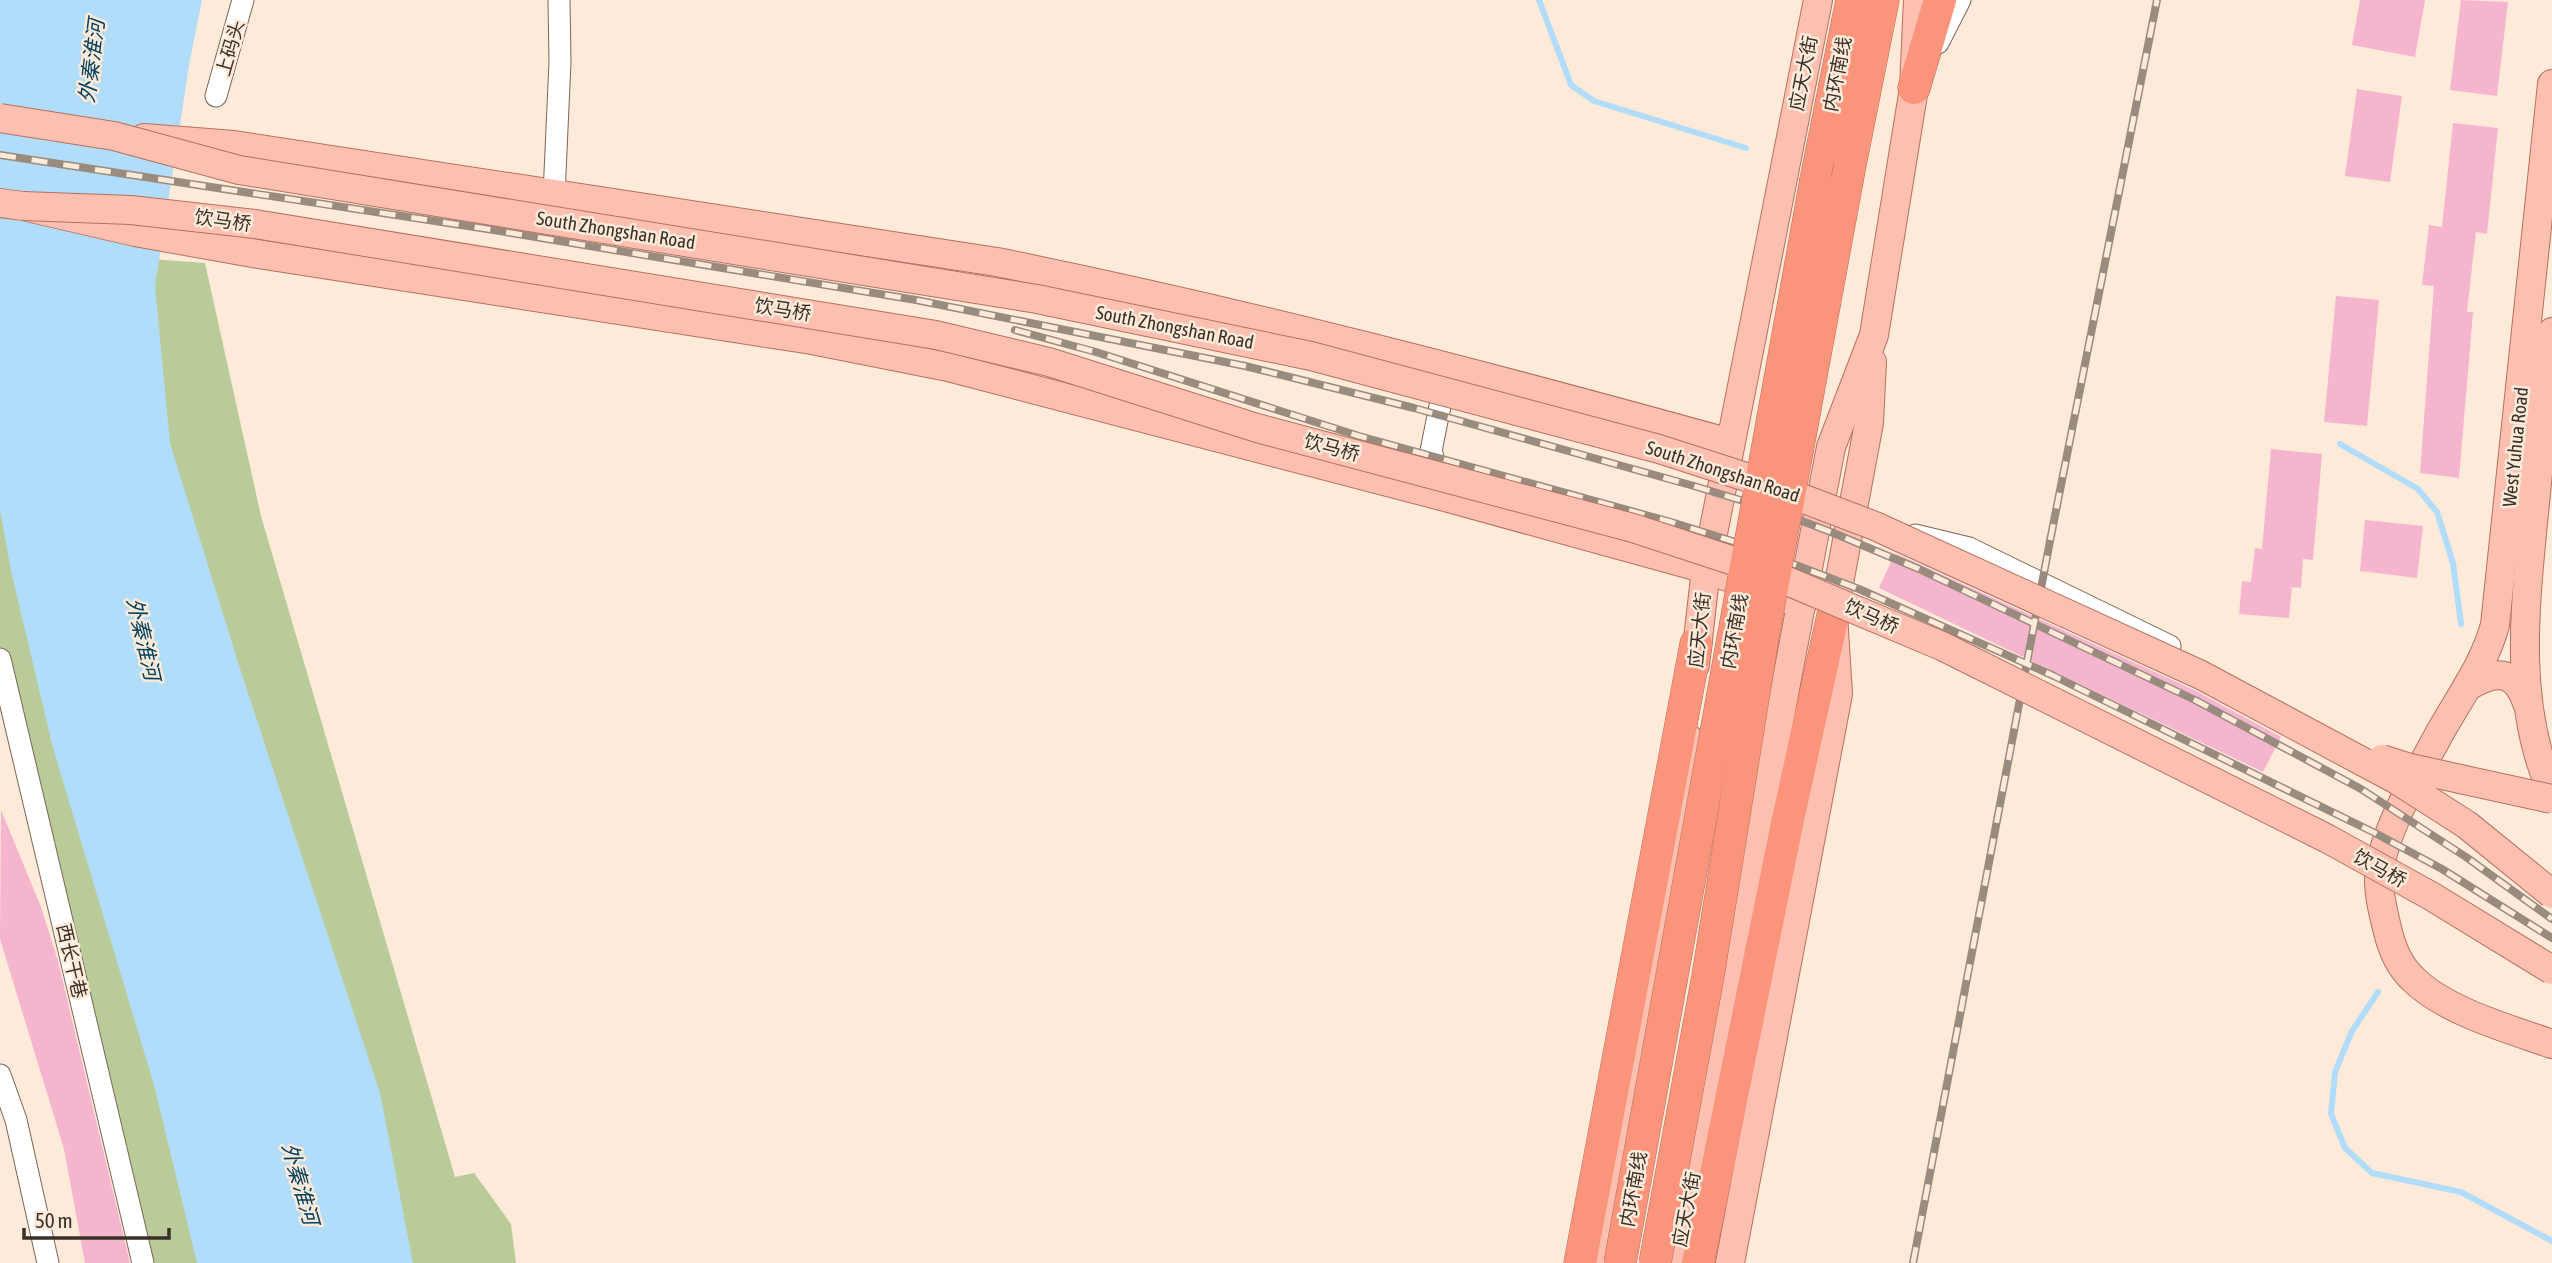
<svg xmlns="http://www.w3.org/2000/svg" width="2552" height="1263" viewBox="0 0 2552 1263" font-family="'Asap Condensed','Noto Sans SC',sans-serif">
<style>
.green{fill:#bacb9a}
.water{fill:#b1ddfb}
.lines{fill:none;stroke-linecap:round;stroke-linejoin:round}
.stream{stroke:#b1ddfb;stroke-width:6}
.building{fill:#f6b5cf}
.minor-casing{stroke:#7c6654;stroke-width:23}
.major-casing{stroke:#b6715e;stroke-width:30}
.highway-casing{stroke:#b6715e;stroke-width:33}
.minor{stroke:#fff;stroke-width:21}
.major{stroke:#fcbfb0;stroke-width:28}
.highway{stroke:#fa947b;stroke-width:32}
.rail-casing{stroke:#9a8b7f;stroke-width:8}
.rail{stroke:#feead9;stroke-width:5;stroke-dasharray:16;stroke-linecap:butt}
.major-bridge-casing{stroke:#b6715e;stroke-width:30;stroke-linecap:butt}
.highway-bridge-casing{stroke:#b6715e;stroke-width:33;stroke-linecap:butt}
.major-bridge{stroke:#fcbfb0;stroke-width:28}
.highway-bridge{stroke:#fa947b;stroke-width:32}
.labels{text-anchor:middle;stroke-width:5;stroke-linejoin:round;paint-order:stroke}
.street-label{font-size:19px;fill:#393028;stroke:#feead9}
.water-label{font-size:21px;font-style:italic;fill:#004160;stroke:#feead9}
</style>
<rect width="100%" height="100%" fill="#feead9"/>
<path class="green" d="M0,248L205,263L261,516L455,1177L474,1173L511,1224L516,1263H150L0,676Z"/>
<path class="water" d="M0,0H202L190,60L155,286L170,443L242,675L380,1093L413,1263H197L154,1085L53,748L11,571L0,510Z"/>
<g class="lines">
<g class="stream">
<path d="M1539,0L1571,85L1594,101L1746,148"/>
<path d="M2340,444L2418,489L2437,512L2453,563L2461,624"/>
<path d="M2378,992L2352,1031L2335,1072L2331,1114L2345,1148L2372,1173L2461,1192L2552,1241"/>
</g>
</g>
<g class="building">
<path d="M2360,0H2425L2415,57L2352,45Z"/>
<path d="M2461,0L2508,2L2497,96L2450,90Z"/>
<path d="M2357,89L2402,96L2390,182L2345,176Z"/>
<path d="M2453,123L2498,128L2487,234L2476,232L2467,312H2473L2459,478L2420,473L2434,286L2422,285L2429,225L2442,227Z"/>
<path d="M2336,296L2379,300L2367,426L2324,422Z"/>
<path d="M2271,449L2322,454L2313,560L2303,559L2301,588L2292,587L2289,618L2239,614L2242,581L2251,582L2255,548L2262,549Z"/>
<path d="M2365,520L2423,526L2417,578L2360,571Z"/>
<path d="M1895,553L2194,690L2281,737L2278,743L2263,772L1879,588Z"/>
<path d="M1,810L41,907L58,961L130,1263H85L64,1149L0,939Z"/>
</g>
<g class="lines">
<g class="minor-casing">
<g id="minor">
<path d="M1938,43L1960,0"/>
<path d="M216,96L243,0"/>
<path d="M554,195L560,62L559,0"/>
<path d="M1442,486L1431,451L1443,391L1453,382"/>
<path d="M1915,535L1969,548L2170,646"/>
<path d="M0,659L143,1263"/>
<path d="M0,1075L16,1120L48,1263"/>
</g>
</g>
<g class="major-casing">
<g id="major">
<path d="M2552,84L2495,625C2484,666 2457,701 2437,738C2417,775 2379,839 2379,880C2379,896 2383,912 2387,928C2391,946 2399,966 2413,979C2445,1011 2509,1029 2552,1044"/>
<path d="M144,138L234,145L997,262C1244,312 1488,376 1730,443"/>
<path d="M0,203L23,206L135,232L258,254L812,340L948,367L1445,497L1706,569L1802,604"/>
<path d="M2552,332C2546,392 2540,452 2534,513C2525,606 2513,704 2552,792"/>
<path d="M1695,665L1706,569L1818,0"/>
<path d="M2467,687C2494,670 2515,668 2527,703"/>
<path d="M1599,1263L1685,806L1690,740"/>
<path d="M1676,1263L1831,447L1874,335L1914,88L1918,0"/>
<path d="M1730,1263L1838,694L1833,615L1869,423L1872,362"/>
</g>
</g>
<g class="highway-casing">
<g id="highway">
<path d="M1914,88L1940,0"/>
<path d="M1850,165L1883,0"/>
<path d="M1816,180L1852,0"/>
<path d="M1580,1263L1696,644"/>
<path d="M1698,1263L1787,824L1833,615"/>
</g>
</g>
<use href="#minor" class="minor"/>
<use href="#major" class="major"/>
<use href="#highway" class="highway"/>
<g class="rail-casing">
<g id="rail">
<path d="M0,155L481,228L916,300L1245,366L1414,408L1694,486L1770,509L1831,532L1919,569L2195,700L2361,789L2466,857L2552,919"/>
<path d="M1015,330L1096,352L1359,436L1671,522L1732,541L1859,589L2054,676L2375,833L2442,869L2552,938"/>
<path d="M1913,1263L2050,541L2157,0"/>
</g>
</g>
<use href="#rail" class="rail"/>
<g class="major-bridge-casing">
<g id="major-bridge">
<path d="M0,118L114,136L239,170L1037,299L1311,356L1659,449L1746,477L1875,526L2201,675L2397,780L2467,825L2552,894"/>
<path d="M23,206L131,210L255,224L936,335L1049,362L1257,428L1633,528L1761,570L1944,647L2328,839L2431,896L2552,970"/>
<path d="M2382,759L2410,768L2552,799"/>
</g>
</g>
<g class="highway-bridge-casing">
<g id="highway-bridge">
<path d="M1620,1263L1816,180"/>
<path d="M1655,1263L1708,976L1763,636L1850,165"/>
</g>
</g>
<use href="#major-bridge" class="major-bridge"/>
<use href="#highway-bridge" class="highway-bridge"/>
</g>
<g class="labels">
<g class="street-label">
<text transform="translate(230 48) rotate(-74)" y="7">上码头</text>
<text transform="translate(1803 73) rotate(-79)" y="7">应天大街</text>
<text transform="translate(1837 74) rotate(-79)" y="7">内环南线</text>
<text transform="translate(223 220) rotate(8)" y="7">饮马桥</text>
<text transform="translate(616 230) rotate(9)" y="7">South Zhongshan Road</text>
<text transform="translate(783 309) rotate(9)" y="7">饮马桥</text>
<text transform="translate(1175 327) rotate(11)" y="7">South Zhongshan Road</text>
<text transform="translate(1332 447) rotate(15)" y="7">饮马桥</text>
<text transform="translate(2515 447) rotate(-84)" y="7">West Yuhua Road</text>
<text transform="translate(1723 471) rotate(18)" y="7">South Zhongshan Road</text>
<text transform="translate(1872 616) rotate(24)" y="7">饮马桥</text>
<text transform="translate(1699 630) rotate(-84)" y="7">应天大街</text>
<text transform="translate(1734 631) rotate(-80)" y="7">内环南线</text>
<text transform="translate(2380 868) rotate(29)" y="7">饮马桥</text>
<text transform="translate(72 961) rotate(77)" y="7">西长干巷</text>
<text transform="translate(1633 1189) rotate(-80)" y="7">内环南线</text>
<text transform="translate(1686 1209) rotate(-79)" y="7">应天大街</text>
</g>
<g class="water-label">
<text transform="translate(92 61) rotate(-83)" y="7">外秦淮河</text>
<text transform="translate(143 639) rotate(77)" y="7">外秦淮河</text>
<text transform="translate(300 1184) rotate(74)" y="7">外秦淮河</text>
</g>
</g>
<path d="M24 1228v10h145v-10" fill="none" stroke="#393028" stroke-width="3.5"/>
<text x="35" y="1228" font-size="21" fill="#393028" stroke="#feead9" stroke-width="5" paint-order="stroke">50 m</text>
</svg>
